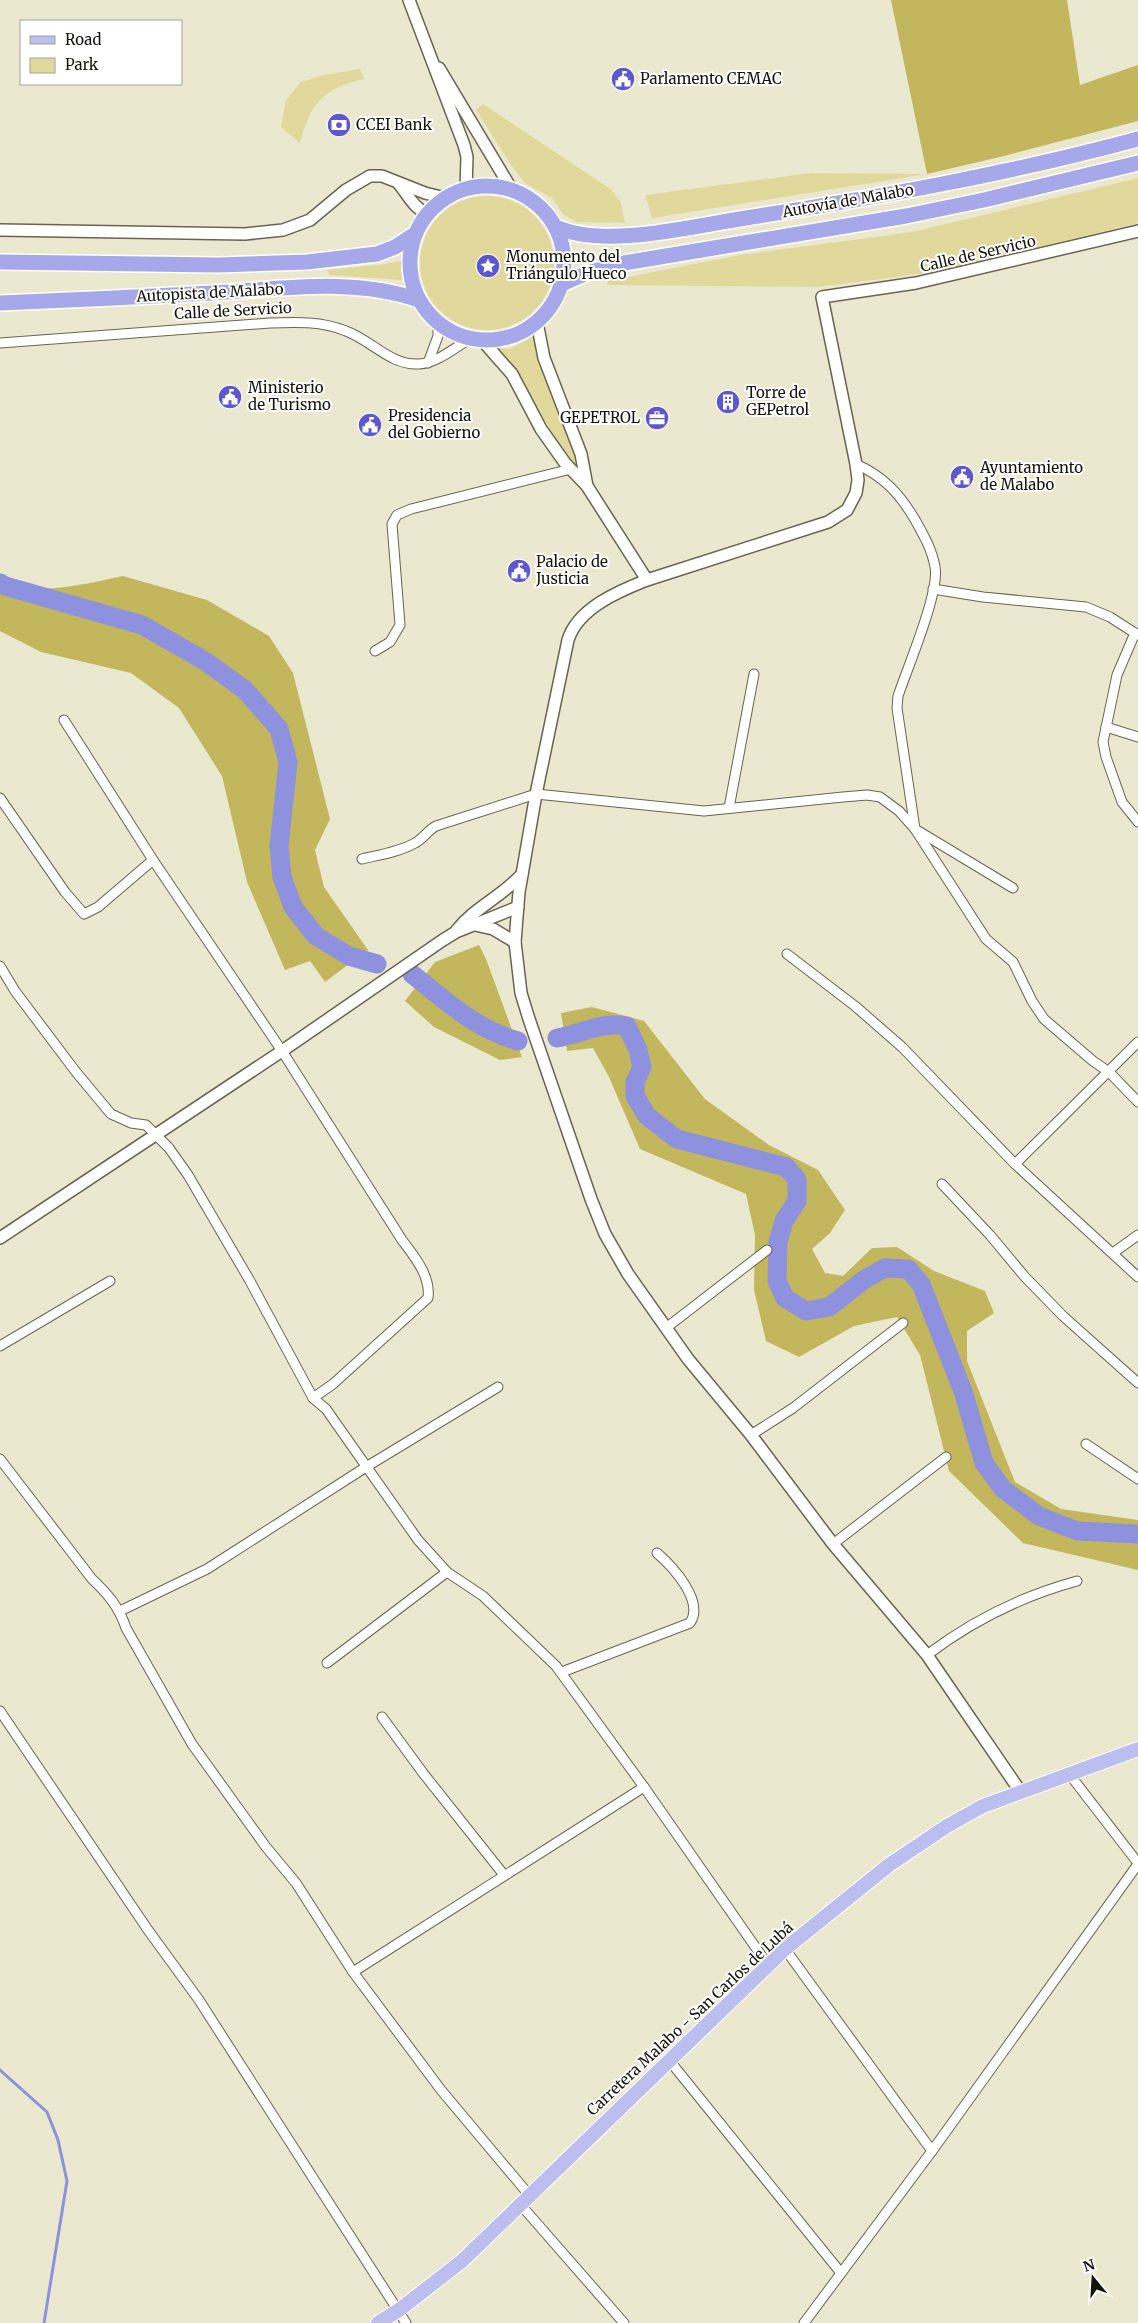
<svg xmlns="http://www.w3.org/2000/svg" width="1138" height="2323" viewBox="0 0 1138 2323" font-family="Merriweather,serif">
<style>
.green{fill:#e1d99c}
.forest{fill:#c3b75e}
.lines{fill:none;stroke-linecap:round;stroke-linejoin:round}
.stream{stroke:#8e91dd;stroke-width:3}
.river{stroke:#8e91dd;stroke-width:19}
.minor-casing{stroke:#676550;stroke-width:11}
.tertiary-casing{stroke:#676550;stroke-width:14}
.primary-casing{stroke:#fff;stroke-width:16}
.trunk-casing{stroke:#fff;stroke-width:18}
.minor{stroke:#fff;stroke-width:9}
.tertiary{stroke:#fff;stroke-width:11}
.primary{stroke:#bcbeef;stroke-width:14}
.trunk{stroke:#a6a8ea;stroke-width:15}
.labels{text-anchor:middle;stroke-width:4;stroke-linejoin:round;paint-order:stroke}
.poi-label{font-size:15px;fill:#15140c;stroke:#fff;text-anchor:start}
.street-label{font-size:15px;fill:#15140c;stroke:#fff}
</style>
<rect width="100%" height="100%" fill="#ebe8d0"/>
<g class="green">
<path d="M360,69L364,79C323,88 310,104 300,143L281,127L286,100L301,82L320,76Z"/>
<path d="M483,104L612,190L621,203L625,223L577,222L563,214L552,198L526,184L513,168L476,110Z"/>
<path d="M811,173L927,174L652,218L645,195Z"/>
<path d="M1138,178V223L934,272L819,287L607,285L608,281L740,255L912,232Z"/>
<circle cx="487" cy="263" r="67"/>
<path d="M401,261L402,280L329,275L327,270L379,265Z"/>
<path d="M537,334L535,351L578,453L580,469L563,452L517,372L497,348L510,349Z"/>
</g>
<g class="forest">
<path d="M891,0H1067L1080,85L1138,65V121L1004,156L927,174Z"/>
<path d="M123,576L207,600L269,636L293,673L330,819L315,850L324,887L368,950L325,982L310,961L285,970L247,882L222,776L179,708L131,673L41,652L0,631V579C33,599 88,583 123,576Z"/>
<path d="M479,945L486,959L522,1057L500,1060L434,1027L405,1001L435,962Z"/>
<path d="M592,1007L644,1021L705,1099L769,1145L818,1170L845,1210L830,1233L812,1249L825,1273L843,1276L872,1248L897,1247L934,1271L985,1291L994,1313L967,1331V1361L1015,1482L1061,1509L1138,1520V1570L1023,1543L949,1471L920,1355L897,1317L854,1326L799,1357L766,1341L754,1290L755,1235L746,1194L640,1149L609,1077L593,1048L567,1051L561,1013Z"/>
</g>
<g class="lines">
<path class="stream" d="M0,2070L47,2112L58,2140L67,2181L44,2323"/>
<g class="river">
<path d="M0,583L5,586L142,625L205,661L245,690L279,729L288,762L279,846L282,877L293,907L316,936L349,956L377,964"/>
<path d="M412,974C446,1001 475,1029 518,1041"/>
<path d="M557,1038C581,1034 603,1021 627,1026L638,1050L642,1067L635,1082V1096L647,1116L677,1139L786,1167L797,1179V1201L784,1221L778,1242L777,1281L785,1298L806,1311L829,1307L865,1279L885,1268L908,1269L921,1284L964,1394L984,1463L1003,1489L1039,1516L1077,1531L1138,1534"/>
</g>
<g class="minor-casing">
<g id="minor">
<path d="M0,343L270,323C296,322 322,321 346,331C371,340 391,366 419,364C438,363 455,347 470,339"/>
<path d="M428,363L438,336V323"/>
<path d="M856,464C883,476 899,493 914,518C923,534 932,549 935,567C940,592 907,669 898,696L897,708L915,829L1013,888"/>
<path d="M933,589L983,597L1086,607L1110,617L1138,635"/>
<path d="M1135,633L1117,675L1103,742L1106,757L1122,802L1138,822"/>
<path d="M375,651L390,642L400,625L392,524L397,515L411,509L571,469"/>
<path d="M64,720L153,860"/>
<path d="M1106,727L1138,737"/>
<path d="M0,798L65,892L84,914L98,907L153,860L282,1051L402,1240C414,1256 431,1276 428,1298L333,1384L313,1398"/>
<path d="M729,808L754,674"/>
<path d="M362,859C379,855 399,852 415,843C423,839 428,830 436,826L536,794L704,811L843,797L867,795L880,797L899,811L915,829L986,939L1013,962L1032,1001L1044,1019L1093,1061L1109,1072L1138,1102"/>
<path d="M787,954L855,1006L902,1047L1015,1164L1138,1277"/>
<path d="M0,966L15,991L76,1072L111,1114L131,1123L146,1125L169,1148L188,1175L250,1281L313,1398L326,1409L418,1540L447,1572L483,1596L556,1666L644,1787L768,1965"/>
<path d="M1015,1164L1138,1042"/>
<path d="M942,1184L990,1235L1025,1277L1063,1316L1138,1383"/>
<path d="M1113,1253L1138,1235"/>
<path d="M666,1328L767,1250"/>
<path d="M0,1346L110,1281"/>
<path d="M751,1435L793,1408L903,1323"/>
<path d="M1086,1444L1138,1479"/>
<path d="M0,1459L92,1579C108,1594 119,1607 126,1628L192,1744L266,1847L296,1883L353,1972L441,2090L530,2196"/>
<path d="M833,1544L946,1457"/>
<path d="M120,1611L207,1569L366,1467L498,1387"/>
<path d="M927,1655C973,1620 1022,1596 1077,1581"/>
<path d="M327,1663L447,1572"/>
<path d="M562,1672L690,1623C705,1601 672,1566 657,1553"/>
<path d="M0,1711L148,1930L199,2000L406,2323"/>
<path d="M382,1717L423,1773L504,1875"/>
<path d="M1070,1775L1138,1863"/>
<path d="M785,1949L932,2151"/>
<path d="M353,1972L644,1787"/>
<path d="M669,2060L841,2273"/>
<path d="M520,2204L624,2323"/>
<path d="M804,2323L932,2151L1138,1864"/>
</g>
</g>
<g class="tertiary-casing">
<g id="tertiary">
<path d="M409,0L464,145L467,157L466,189"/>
<path d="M439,68L512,190"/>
<path d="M399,184C409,196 413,207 427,214"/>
<path d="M0,230L245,234L283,230L310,220L346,190L370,176H382L425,193L445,198"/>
<path d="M537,322L544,358L581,454L587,486"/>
<path d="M482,340L512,374L541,429L565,463L587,486L647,580L828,522L847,510L856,493L858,480L856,464L822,297L916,283L1138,231"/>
<path d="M647,580C619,591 578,608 568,640L536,794L519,892L515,942L521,993L529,1019L591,1199L605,1234L628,1274L688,1359L751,1435L833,1544L927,1655L1020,1791"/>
<path d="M475,925L493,929L515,942"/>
<path d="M457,930C475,907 503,896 522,874"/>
<path d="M0,1238L282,1051L443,940L456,932L518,907"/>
</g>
</g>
<g class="primary-casing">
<path id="primary" d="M378,2323L399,2310L462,2261L785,1949L889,1865L947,1826L983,1806L1138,1749"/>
</g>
<g class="trunk-casing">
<g id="trunk">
<circle cx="487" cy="263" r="77"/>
<path d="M556,227C606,249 692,226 746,218C878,197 1009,174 1138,139"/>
<path d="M0,262L218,265L307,262L377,254L395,247L415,234"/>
<path d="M562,284L587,273L624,263L906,216L984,200L1138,163"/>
<path d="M0,303C71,300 141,297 212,293C281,289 353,277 419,300"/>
</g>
</g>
<use href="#minor" class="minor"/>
<use href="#tertiary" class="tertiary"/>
<use href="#primary" class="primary"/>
<use href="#trunk" class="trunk"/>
</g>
<defs>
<g id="civic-disc" transform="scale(1.25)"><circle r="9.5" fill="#5f57cf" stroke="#fff"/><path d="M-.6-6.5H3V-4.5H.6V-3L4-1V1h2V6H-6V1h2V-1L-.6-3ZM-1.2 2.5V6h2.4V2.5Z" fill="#fff"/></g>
<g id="bank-disc" transform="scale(1.25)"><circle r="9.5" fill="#5f57cf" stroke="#fff"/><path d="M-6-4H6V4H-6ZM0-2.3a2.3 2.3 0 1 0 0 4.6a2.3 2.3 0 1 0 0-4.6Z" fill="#fff"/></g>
<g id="sight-disc" transform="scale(1.25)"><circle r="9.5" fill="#5f57cf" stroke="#fff"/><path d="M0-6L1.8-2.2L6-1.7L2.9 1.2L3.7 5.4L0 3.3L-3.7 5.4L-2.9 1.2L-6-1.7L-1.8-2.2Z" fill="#fff"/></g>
<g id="building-disc" transform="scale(1.25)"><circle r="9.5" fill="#5f57cf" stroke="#fff"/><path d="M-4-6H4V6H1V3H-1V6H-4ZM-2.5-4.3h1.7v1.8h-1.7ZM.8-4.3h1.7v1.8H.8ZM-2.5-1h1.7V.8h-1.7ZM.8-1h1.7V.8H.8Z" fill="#fff"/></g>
<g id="office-disc" transform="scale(1.25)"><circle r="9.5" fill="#5f57cf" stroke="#fff"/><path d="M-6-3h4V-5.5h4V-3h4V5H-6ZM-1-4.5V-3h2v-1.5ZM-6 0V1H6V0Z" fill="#fff"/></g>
</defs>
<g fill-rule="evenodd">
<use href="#civic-disc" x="623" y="79"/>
<use href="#bank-disc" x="339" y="125"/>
<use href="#sight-disc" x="488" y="266"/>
<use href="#civic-disc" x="230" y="397"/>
<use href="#building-disc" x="728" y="402"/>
<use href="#office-disc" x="657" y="418"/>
<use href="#civic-disc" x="370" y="425"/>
<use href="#civic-disc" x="962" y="477"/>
<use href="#civic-disc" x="519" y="571"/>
</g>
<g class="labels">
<g class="poi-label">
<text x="640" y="84">Parlamento CEMAC</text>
<text x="356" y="130">CCEI Bank</text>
<text x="506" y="262">Monumento del<tspan x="506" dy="17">Triángulo Hueco</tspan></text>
<text x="248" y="393">Ministerio<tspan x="248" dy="17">de Turismo</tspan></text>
<text x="746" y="398">Torre de<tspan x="746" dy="17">GEPetrol</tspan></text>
<text x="388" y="421">Presidencia<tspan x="388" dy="17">del Gobierno</tspan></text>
<text x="640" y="423" text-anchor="end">GEPETROL</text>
<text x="980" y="473">Ayuntamiento<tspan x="980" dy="17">de Malabo</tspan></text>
<text x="536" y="567">Palacio de<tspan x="536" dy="17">Justicia</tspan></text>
</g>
<g class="street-label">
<text transform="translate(848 201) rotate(-10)" y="5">Autovía de Malabo</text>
<text transform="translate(978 254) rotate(-13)" y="5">Calle de Servicio</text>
<text transform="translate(210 293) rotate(-3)" y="5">Autopista de Malabo</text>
<text transform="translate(233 311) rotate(-3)" y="5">Calle de Servicio</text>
<text transform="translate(690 2019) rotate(-43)" y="5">Carretera Malabo - San Carlos de Lubá</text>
</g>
</g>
<rect x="20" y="20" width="162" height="65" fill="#ffffff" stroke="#a1a19e"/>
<rect x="30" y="36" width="25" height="8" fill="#bcbeef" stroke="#a1a19e"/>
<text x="65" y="45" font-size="15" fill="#15140c">Road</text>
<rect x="30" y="58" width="25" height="15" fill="#e1d99c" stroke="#a1a19e"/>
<text x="65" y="70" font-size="15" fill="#15140c">Park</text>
<g transform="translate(1093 2278) rotate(342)" stroke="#ffffff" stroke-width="4" paint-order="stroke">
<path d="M0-4L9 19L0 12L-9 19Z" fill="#15140c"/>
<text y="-8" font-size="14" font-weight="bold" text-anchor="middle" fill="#15140c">N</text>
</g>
</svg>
